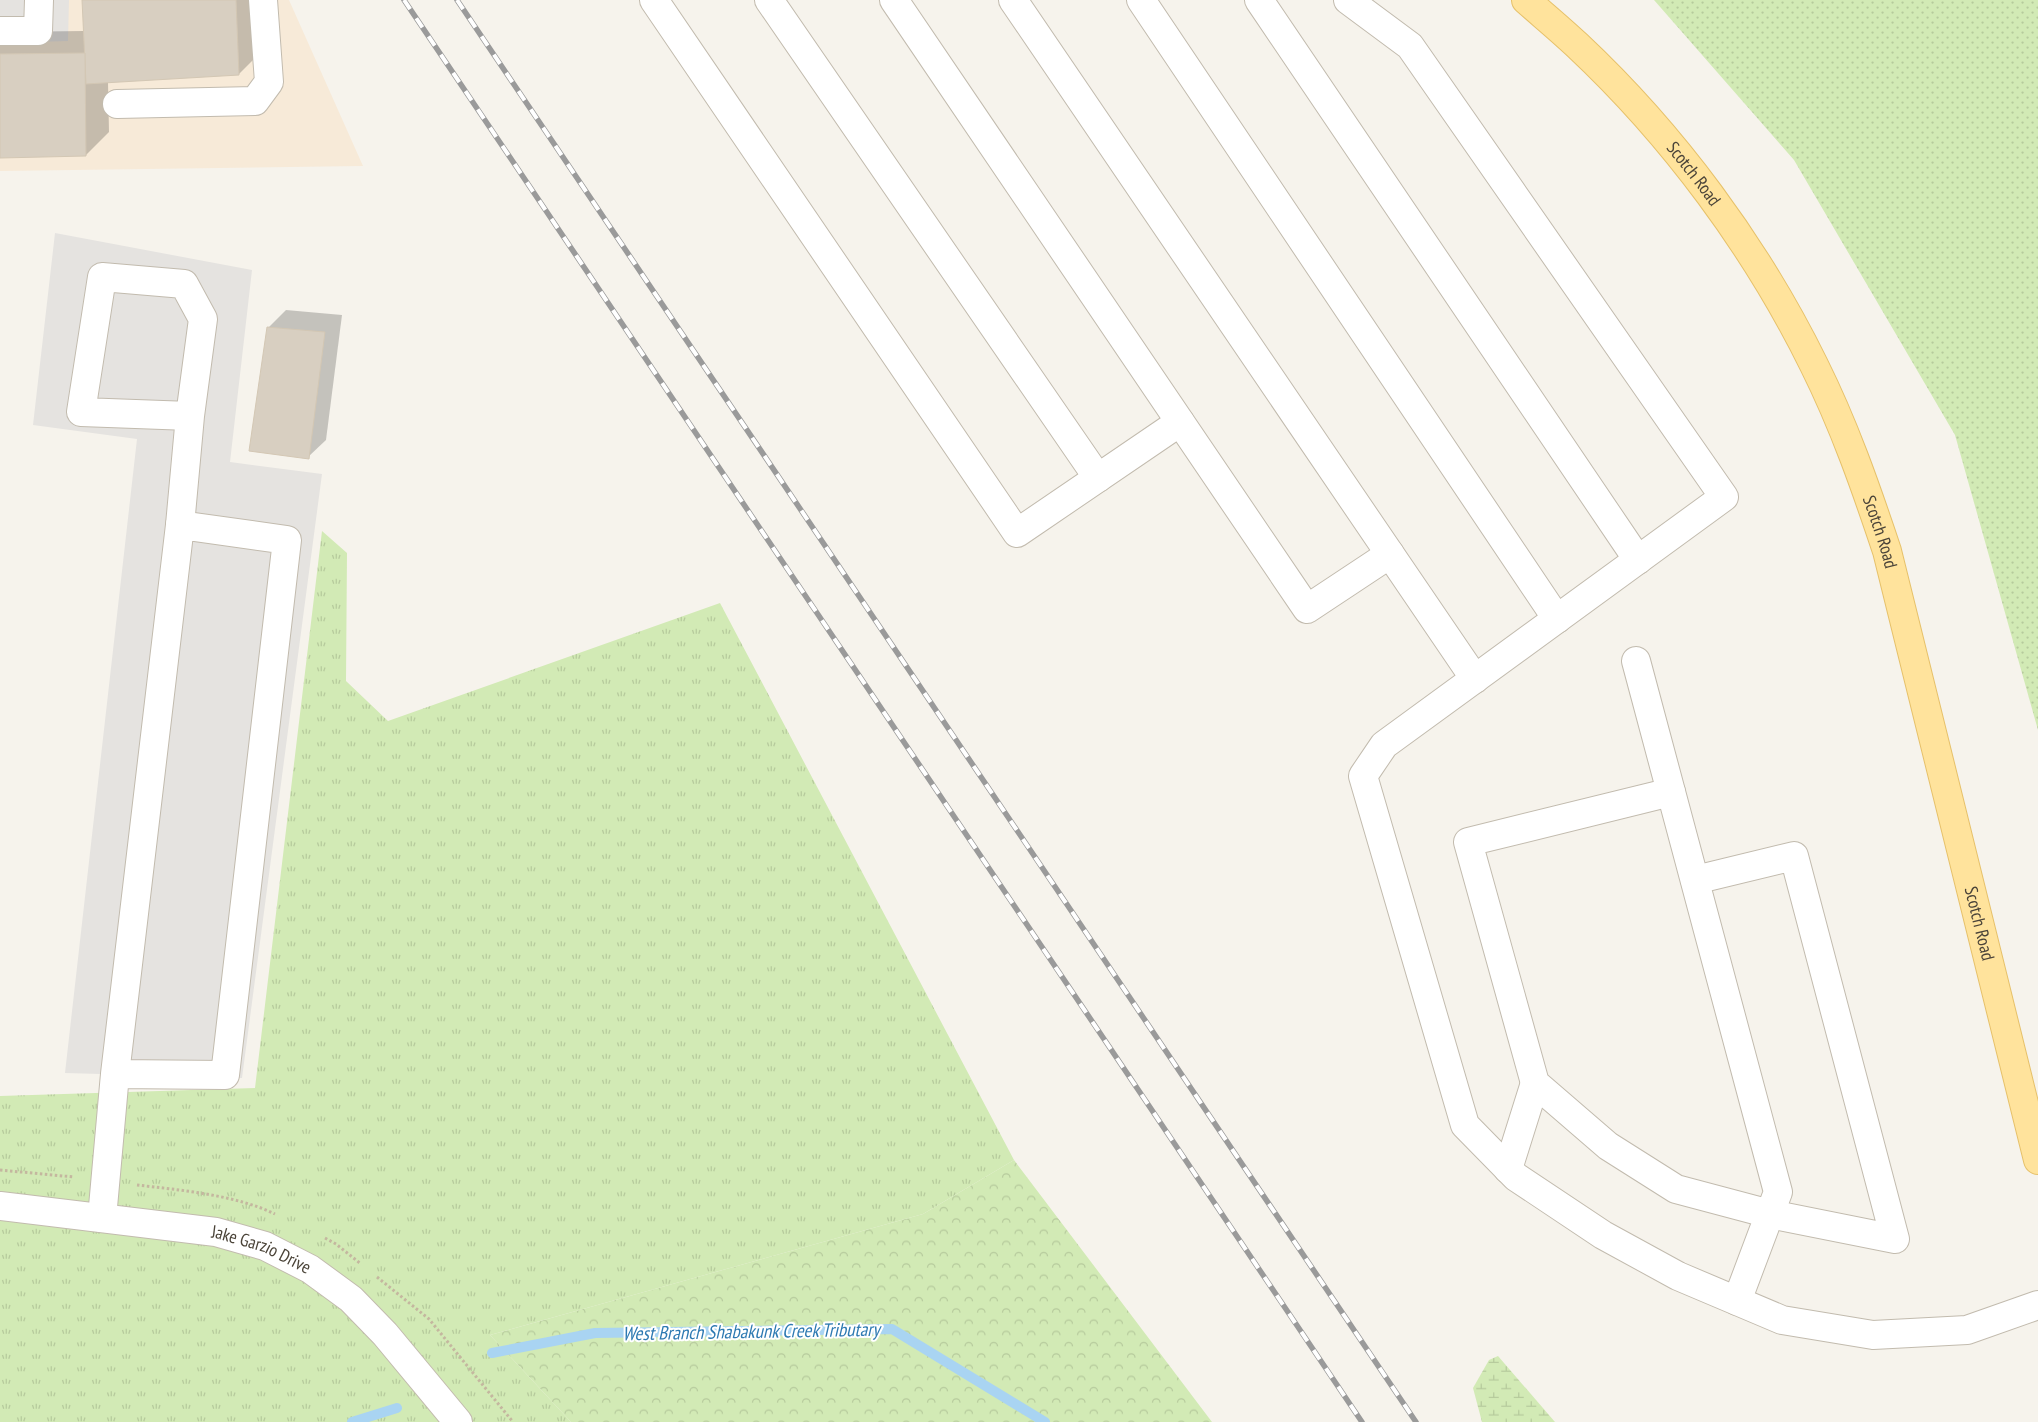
<svg xmlns="http://www.w3.org/2000/svg" width="2038" height="1422" viewBox="0 0 2038 1422" font-family="'PT Sans Narrow',sans-serif">
<style>
.commercial{fill:#f7ead8}
.grass{fill:url(#grass-dots)}
.forest{fill:url(#forest-crowns)}
.wetland{fill:url(#wetland-marsh)}
.park{fill:url(#park-tufts)}
.parking{fill:#e5e3e0}
.shadow{fill:#0003}
.lines{fill:none;stroke-linecap:round;stroke-linejoin:round}
.stream{stroke:#a9d4f2;stroke-width:10}
.building{fill:#d8cfc1;stroke:#d3c7b4}
.minor-casing{stroke:#c2bbae;stroke-width:30}
.major-casing{stroke:#e6c16a;stroke-width:30}
.path{stroke:#c4b79f;stroke-width:3;stroke-dasharray:2.5 2.5;stroke-linecap:butt}
.minor{stroke:#fff;stroke-width:28}
.major{stroke:#ffe39c;stroke-width:28}
.rail-casing{stroke:#9a9a9a;stroke-width:5.5}
.rail{stroke:#fff;stroke-width:4;stroke-dasharray:11;stroke-linecap:butt}
.labels{text-anchor:middle;stroke-width:4;stroke-linejoin:round;paint-order:stroke}
.street-label{font-size:18px;fill:#4b4439;stroke:#fff}
.water-label{font-size:19px;font-style:italic;fill:#2e7ab2;stroke:#fff}
</style>
<defs>
<pattern id="grass-dots" width="8" height="8" patternUnits="userSpaceOnUse" patternTransform="scale(1.25)"><rect width="8" height="8" fill="#d2eab5"/><path d="M2 2h.1M6 6h.1" fill="none" stroke="#b6ca9c" stroke-width="1.8" stroke-linecap="round"/></pattern>
<pattern id="forest-crowns" width="20" height="18" patternUnits="userSpaceOnUse" patternTransform="scale(1.25)"><rect width="20" height="18" fill="#d2eab5"/><path d="M2 6a3 3 0 1 1 6 0M12 15a3 3 0 1 1 6 0" fill="none" stroke="#b6ca9c"/></pattern>
<pattern id="wetland-marsh" width="20" height="14" patternUnits="userSpaceOnUse" patternTransform="scale(1.25)"><rect width="20" height="14" fill="#d2eab5"/><path d="M1 5h8M5 5V1M11 12h8M15 12V8" fill="none" stroke="#b6ca9c"/></pattern>
<pattern id="park-tufts" width="24" height="20" patternUnits="userSpaceOnUse" patternTransform="scale(1.25)"><rect width="24" height="20" fill="#d2eab5"/><path d="M3 7l-1-3M5 7V3M7 7l1-3M15 17l-1-3M17 17v-4M19 17l1-3" fill="none" stroke="#b6ca9c"/></pattern>
</defs>
<rect width="100%" height="100%" fill="#f6f3ec"/>
<path class="commercial" d="M0,0H289L363,166L0,171Z"/>
<path class="grass" d="M1654,0H2038V730L1955,435L1794,160Z"/>
<path class="forest" d="M1014,1160L1212,1422H571L490,1335L923,1214Z"/>
<path class="wetland" d="M1498,1356L1555,1422H1482L1473,1388L1489,1360Z"/>
<path class="park" d="M322,531L347,553L346,681L388,721L720,603L1014,1160L923,1214L490,1335L571,1422H0V1096L255,1088Z"/>
<g class="parking">
<path d="M0,0H69L68,41L0,43Z"/>
<path d="M55,233L252,270L230,462L322,474L242,1078L65,1073L137,439L33,425Z"/>
</g>
<g class="shadow">
<path d="M83,0H259L262,51L239,74L108,82L109,132L86,155L0,157V32L84,31Z"/>
<path d="M286,310L342,315L326,440L308,457L268,328Z"/>
</g>
<g class="lines">
<g class="stream">
<path d="M492,1353L595,1333L892,1329L1045,1422"/>
<path d="M352,1422L397,1408"/>
</g>
</g>
<g class="building">
<path d="M82,0H236L239,75L86,84Z"/>
<path d="M85,53L86,156L0,158V54Z"/>
<path d="M267,327L325,332L309,459L249,451Z"/>
</g>
<g class="lines">
<g class="minor-casing">
<g id="minor">
<path d="M654,0L1017,533L1180,422"/>
<path d="M769,0L1098,478"/>
<path d="M894,0L1307,609L1390,554"/>
<path d="M1013,0L1475,679"/>
<path d="M1141,0L1557,619"/>
<path d="M1259,0L1638,560"/>
<path d="M1348,0L1410,46L1724,497L1384,745L1363,776L1465,1125L1516,1177L1603,1235L1678,1276L1782,1320L1873,1335L1967,1330L2038,1305"/>
<path d="M0,31H38L39,0"/>
<path d="M117,104L255,101L269,82L263,0"/>
<path d="M180,525L190,416L203,319L184,284L102,277L81,412L190,416"/>
<path d="M1636,661L1778,1192L1737,1301"/>
<path d="M1671,792L1468,842L1535,1083L1608,1146L1676,1189L1770,1214L1895,1239L1794,856L1695,880"/>
<path d="M1508,1169L1535,1083"/>
<path id="s1" d="M0,1206L216,1232L265,1246L310,1269L351,1299L385,1334L458,1422"/>
<path d="M102,1218L115,1074L180,525L287,540L225,1075L115,1074"/>
</g>
</g>
<g class="major-casing">
<g id="major">
<path id="s2" d="M1526,0C1543,15 1560,29 1577,45C1673,135 1756,247 1814,365C1844,425 1866,488 1887,551L2038,1160"/>
</g>
</g>
<g class="path">
<path d="M0,1170L74,1177"/>
<path d="M137,1185C180,1190 236,1195 275,1214"/>
<path d="M325,1238L336,1244L361,1264"/>
<path d="M377,1277L429,1319L513,1422"/>
</g>
<use href="#minor" class="minor"/>
<use href="#major" class="major"/>
<g class="rail-casing">
<g id="rail">
<path d="M404,0L1362,1422"/>
<path d="M457,0L1416,1422"/>
</g>
</g>
<use href="#rail" class="rail"/>
</g>
<g class="labels">
<g class="street-label">
<text dy="6" stroke="none"><textPath href="#s2" startOffset="242">Scotch Road</textPath></text>
<text dy="6" stroke="none"><textPath href="#s2" startOffset="648">Scotch Road</textPath></text>
<text dy="6" stroke="none"><textPath href="#s2" startOffset="1052">Scotch Road</textPath></text>
<text dy="6" stroke="none"><textPath href="#s1" startOffset="266">Jake Garzio Drive</textPath></text>
</g>
<g class="water-label">
<text transform="translate(751 1331) rotate(-1)" y="7">West Branch Shabakunk Creek Tributary</text>
</g>
</g>
</svg>
